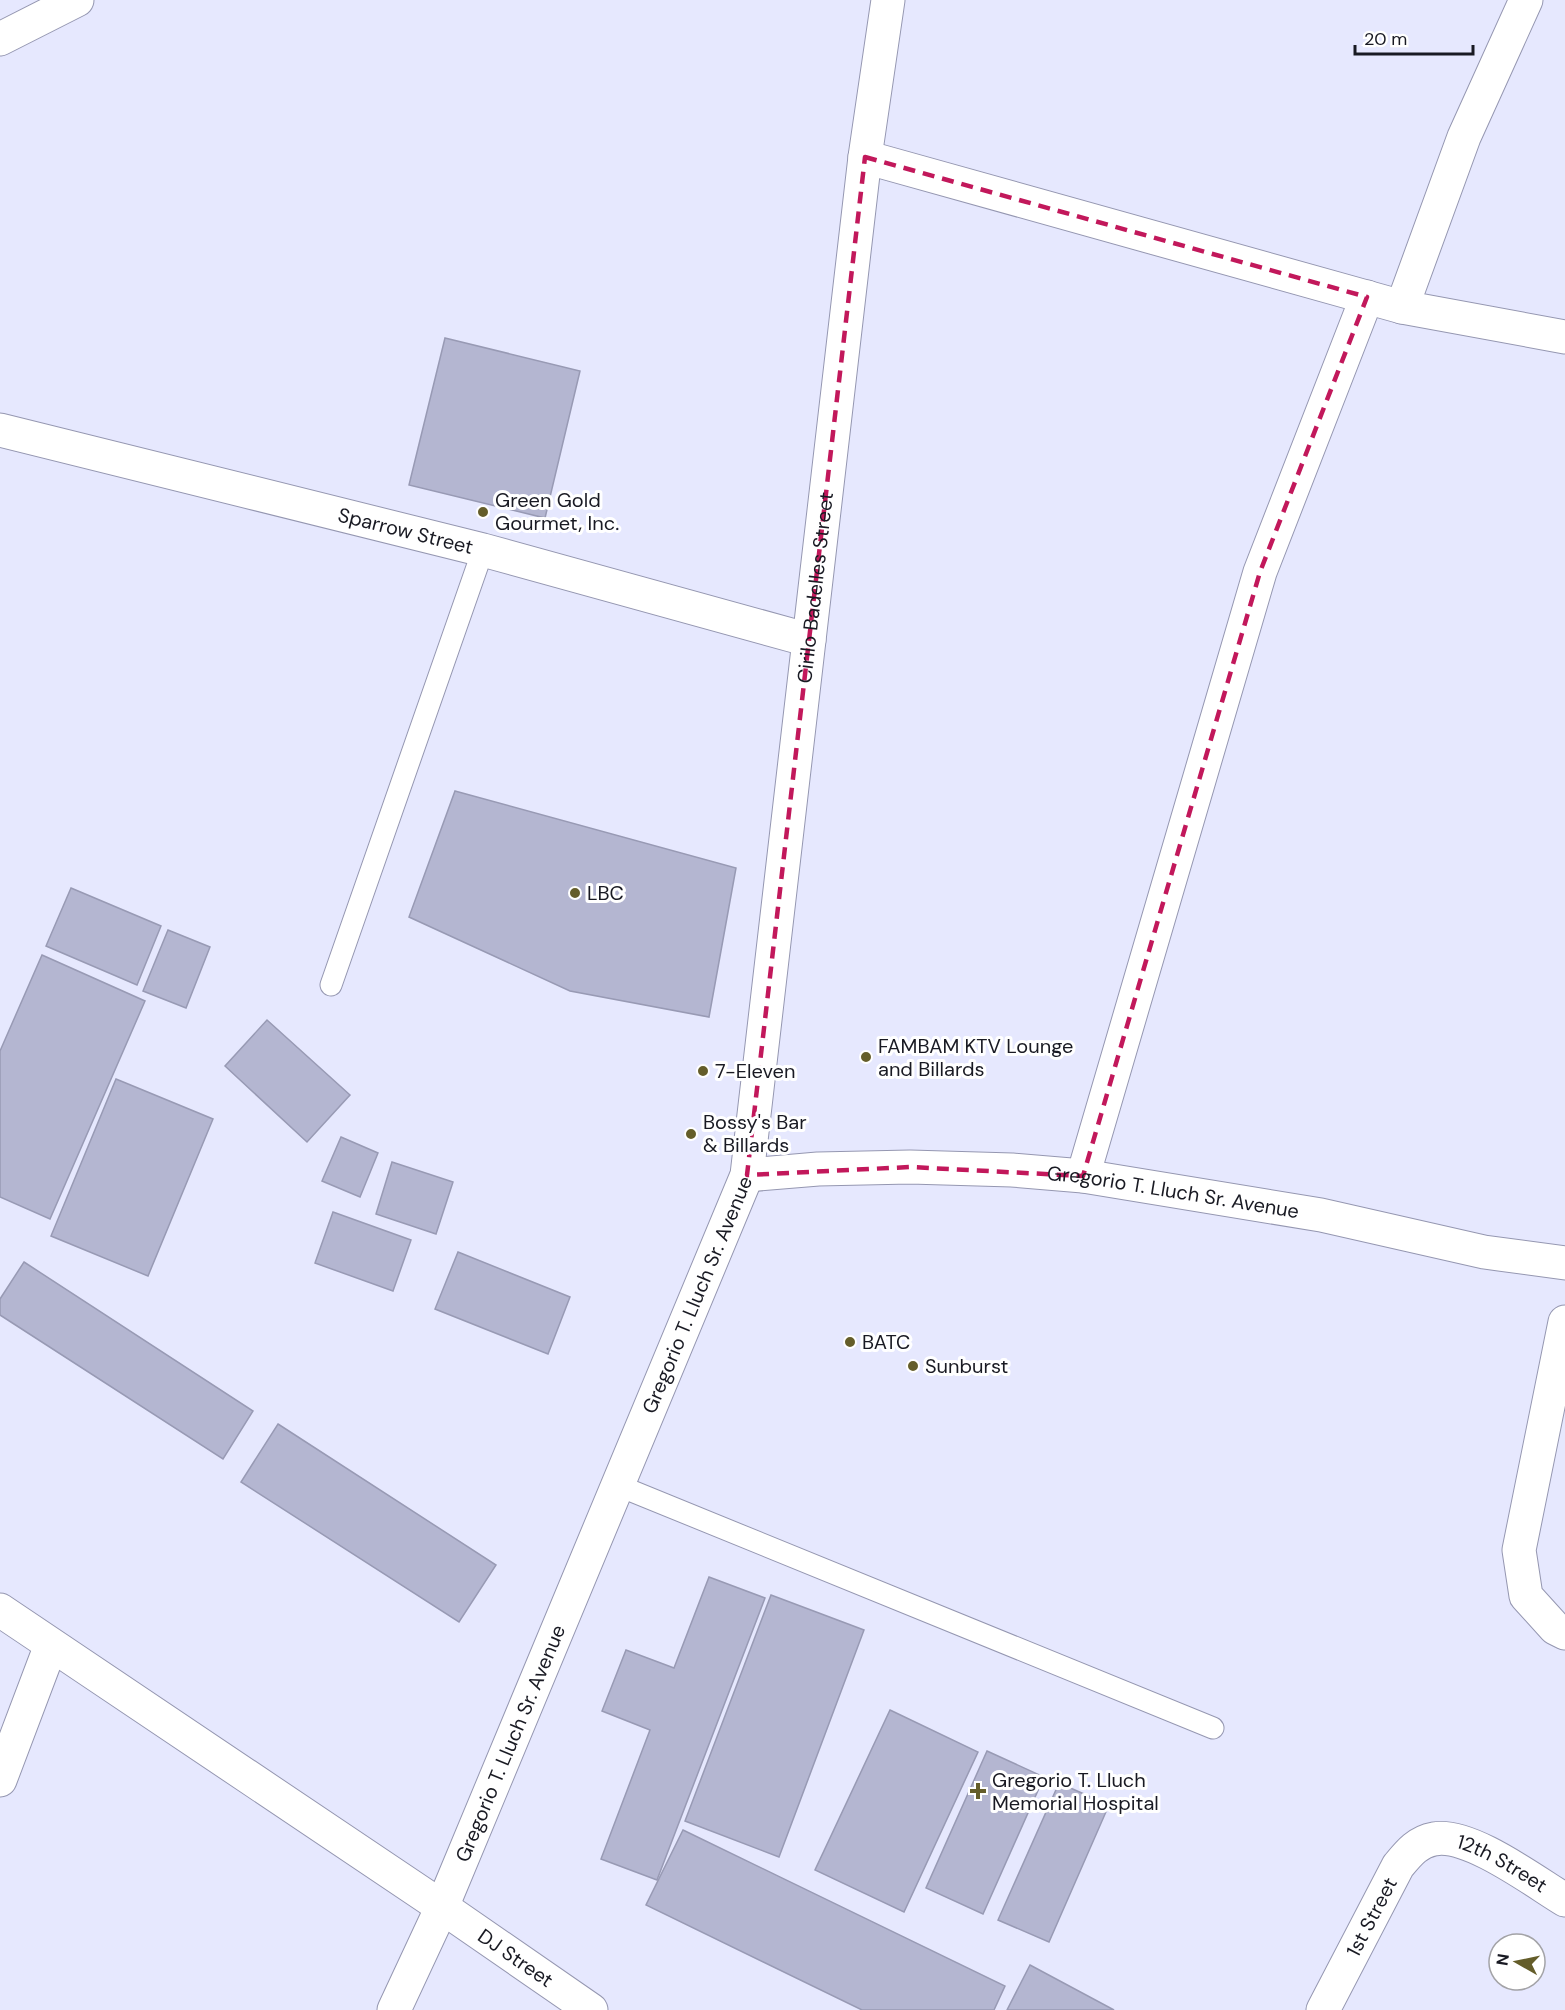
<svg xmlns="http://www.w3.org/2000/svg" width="1565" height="2010" viewBox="0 0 1565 2010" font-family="'DM Sans',sans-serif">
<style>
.building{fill:#b4b6d1;stroke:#989ab4;stroke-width:1.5}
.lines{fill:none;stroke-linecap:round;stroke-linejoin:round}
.lane-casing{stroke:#9597b1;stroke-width:23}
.street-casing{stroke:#9597b1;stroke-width:35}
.secondary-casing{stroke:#9597b1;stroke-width:35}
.lane{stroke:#fff;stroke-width:21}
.street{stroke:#fff;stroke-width:33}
.secondary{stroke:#fff;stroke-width:33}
.marked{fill:none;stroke:#c2185b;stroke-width:4.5;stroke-dasharray:12 8;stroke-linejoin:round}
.poi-dot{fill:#645d2a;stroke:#fff;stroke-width:2}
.labels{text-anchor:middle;stroke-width:6;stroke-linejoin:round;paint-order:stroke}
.poi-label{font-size:20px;fill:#191a23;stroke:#fff;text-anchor:start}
.street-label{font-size:20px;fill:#191a23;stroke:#fff}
</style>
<rect width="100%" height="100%" fill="#e6e8fe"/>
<g class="building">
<path d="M445,338L580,371L545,518L409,485Z"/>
<path d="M455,791L736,868L709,1017L570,991L409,917Z"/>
<path d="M71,888L161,926L137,985L46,946Z"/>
<path d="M168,930L210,947L186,1008L143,991Z"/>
<path d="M42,955L145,1001L50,1219L0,1197V1051Z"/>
<path d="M267,1020L350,1095L307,1142L225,1066Z"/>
<path d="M116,1079L213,1119L148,1276L51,1236Z"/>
<path d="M341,1137L378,1153L360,1197L322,1181Z"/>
<path d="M392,1162L453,1182L436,1234L376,1214Z"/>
<path d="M333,1212L411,1240L393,1291L315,1263Z"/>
<path d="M458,1252L570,1297L548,1354L435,1309Z"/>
<path d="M24,1262L253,1411L223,1459L0,1315V1299Z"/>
<path d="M278,1424L496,1565L459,1622L241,1482Z"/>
<path d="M709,1577L765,1598L657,1880L601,1859L650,1730L602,1711L626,1650L674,1668Z"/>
<path d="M771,1595L864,1630L779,1857L685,1821Z"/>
<path d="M890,1710L978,1752L904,1912L815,1870Z"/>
<path d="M987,1751L1044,1777L983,1914L926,1888Z"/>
<path d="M1059,1783L1109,1805L1049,1942L998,1920Z"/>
<path d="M683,1830L1005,1986L994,2010H862L646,1905Z"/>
<path d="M1030,1965L1114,2010H1007Z"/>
</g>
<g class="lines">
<g class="lane-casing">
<g id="lane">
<path d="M331,985L483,550"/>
<path d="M617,1485L1213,1728"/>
</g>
</g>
<g class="street-casing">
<g id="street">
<path d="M0,39L77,0"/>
<path d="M865,157L1402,307L1565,337"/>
<path d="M1402,307L1464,137L1526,0"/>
<path id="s1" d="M0,430L483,550L809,640"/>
<path d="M1083,1176L1260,572L1367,297"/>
<path d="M1565,1322L1519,1550L1526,1596L1555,1628L1565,1633"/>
<path id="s2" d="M0,1610L442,1907L591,2010"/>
<path d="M0,1780L51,1645"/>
<path id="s3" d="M1323,2010L1398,1866C1408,1854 1417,1842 1434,1839C1469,1832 1535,1882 1565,1900"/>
</g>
</g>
<g class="secondary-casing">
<g id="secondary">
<path id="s4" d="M747,1175L818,1169L910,1167L1012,1170L1083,1176L1321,1215L1484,1252L1565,1263"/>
<path id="s5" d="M394,2010L442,1907L747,1175L865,157L888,0"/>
</g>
</g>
<use href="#lane" class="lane"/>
<use href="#street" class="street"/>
<use href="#secondary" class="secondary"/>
</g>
<path class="marked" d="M865,157L1367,297L1260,572L1083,1176L910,1167L747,1175Z"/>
<g class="poi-dot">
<circle cx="483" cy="512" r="6"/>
<circle cx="575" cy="893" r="6"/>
<circle cx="866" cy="1057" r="6"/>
<circle cx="703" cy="1071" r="6"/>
<circle cx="691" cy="1134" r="6"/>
<circle cx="850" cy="1342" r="6"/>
<circle cx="913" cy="1366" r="6"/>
<path d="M975 1782h6v6h6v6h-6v6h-6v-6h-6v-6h6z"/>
</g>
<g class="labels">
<g class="poi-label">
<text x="495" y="507">Green Gold<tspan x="495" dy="23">Gourmet, Inc.</tspan></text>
<text x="587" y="900">LBC</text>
<text x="878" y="1053">FAMBAM KTV Lounge<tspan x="878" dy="23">and Billards</tspan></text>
<text x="715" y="1078">7-Eleven</text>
<text x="703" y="1129">Bossy's Bar<tspan x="703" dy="23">&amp; Billards</tspan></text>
<text x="862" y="1349">BATC</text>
<text x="925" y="1373">Sunburst</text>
<text x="992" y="1787">Gregorio T. Lluch<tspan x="992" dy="23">Memorial Hospital</tspan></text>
</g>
<g class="street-label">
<text dy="7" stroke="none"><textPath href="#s1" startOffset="418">Sparrow Street</textPath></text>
<text dy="7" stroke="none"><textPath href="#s5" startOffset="1498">Cirilo Badelles Street</textPath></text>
<text dy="7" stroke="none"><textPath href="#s4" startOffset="428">Gregorio T. Lluch Sr. Avenue</textPath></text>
<text dy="7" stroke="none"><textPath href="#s5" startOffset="777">Gregorio T. Lluch Sr. Avenue</textPath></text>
<text dy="7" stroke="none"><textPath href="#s5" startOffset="291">Gregorio T. Lluch Sr. Avenue</textPath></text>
<text dy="7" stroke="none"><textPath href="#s3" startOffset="282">12th Street</textPath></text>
<text dy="7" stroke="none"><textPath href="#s3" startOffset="105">1st Street</textPath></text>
<text dy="7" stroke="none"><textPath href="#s2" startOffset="622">DJ Street</textPath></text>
</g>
</g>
<g transform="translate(1517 1962) rotate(279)"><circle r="28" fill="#ffffff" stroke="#a3a3a7" stroke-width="1.5"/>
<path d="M0-4.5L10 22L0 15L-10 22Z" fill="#645d2a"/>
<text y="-9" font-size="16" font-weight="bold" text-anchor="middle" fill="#191a23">N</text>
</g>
<path d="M1355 45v9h118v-9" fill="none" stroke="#191a23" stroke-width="3"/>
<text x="1364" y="45" font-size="18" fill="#191a23" stroke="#ffffff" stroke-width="4.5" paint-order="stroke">20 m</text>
</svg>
